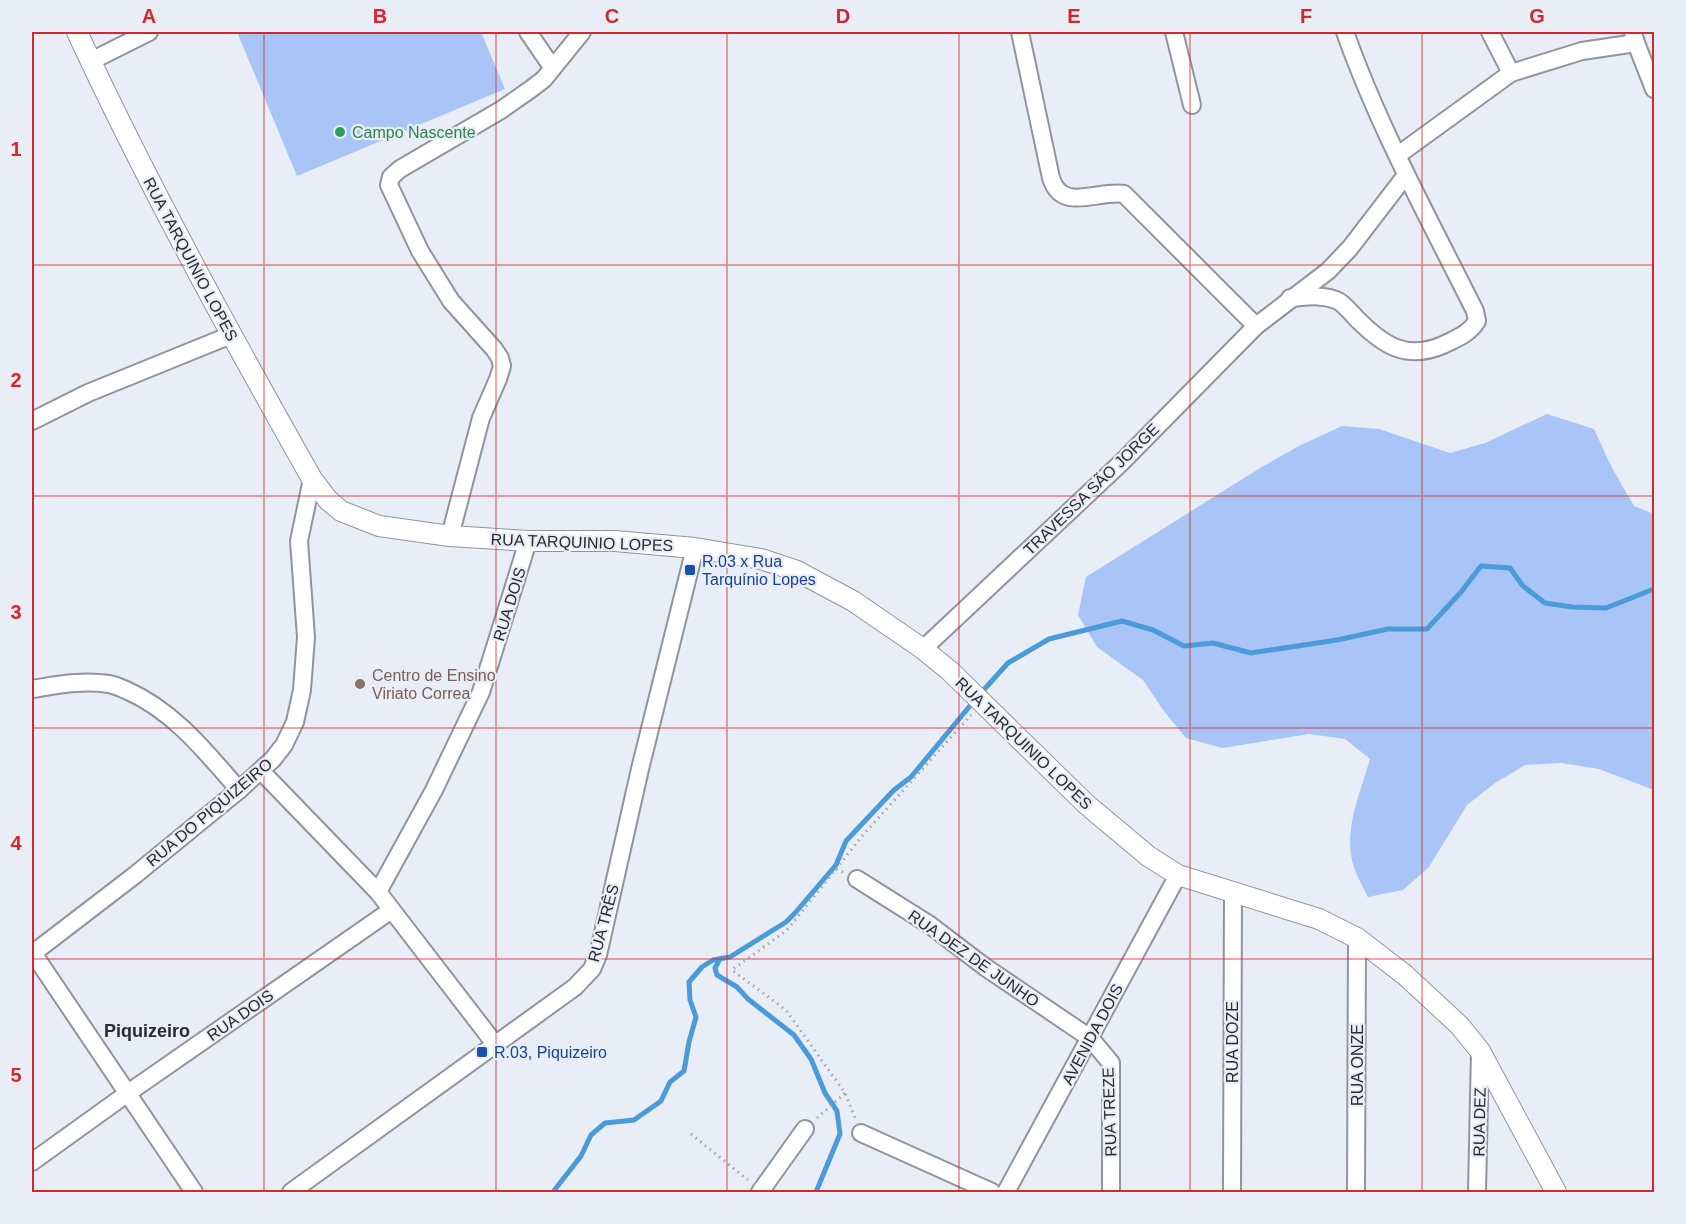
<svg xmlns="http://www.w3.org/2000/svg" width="1686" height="1224" viewBox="0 0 1686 1224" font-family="Helvetica,sans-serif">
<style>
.grass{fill:#a9c4f6}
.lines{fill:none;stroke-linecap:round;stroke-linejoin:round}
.stream{stroke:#4b9ada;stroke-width:5}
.minor-casing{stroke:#90949c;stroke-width:20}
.major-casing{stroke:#90949c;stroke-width:22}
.path{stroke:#a2a5ac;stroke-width:3;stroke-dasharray:1.5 4.5;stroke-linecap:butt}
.minor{stroke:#fff;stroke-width:16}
.major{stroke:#fff;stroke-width:20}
.grid{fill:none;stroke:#d62828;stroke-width:1.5;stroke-opacity:0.55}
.leisure-dot{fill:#2e9e5b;stroke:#e8edf6;stroke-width:2}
.transit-dot{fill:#1a4fb4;stroke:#e8edf6;stroke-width:2}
.education-dot{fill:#8d6e63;stroke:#e8edf6;stroke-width:2}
.labels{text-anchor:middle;stroke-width:4.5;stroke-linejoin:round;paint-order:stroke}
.leisure-label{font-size:16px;fill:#27864d;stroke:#e8edf6;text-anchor:start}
.street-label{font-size:16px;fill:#292b2e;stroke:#e8edf6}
.transit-label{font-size:16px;fill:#164399;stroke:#e8edf6;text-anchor:start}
.education-label{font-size:16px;fill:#785e54;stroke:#e8edf6;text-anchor:start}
.neighbourhood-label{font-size:18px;font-weight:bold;fill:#292b2e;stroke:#e8edf6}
.neatline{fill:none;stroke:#d62828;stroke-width:2}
.grid-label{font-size:20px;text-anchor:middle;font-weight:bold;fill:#d62828}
</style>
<rect width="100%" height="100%" fill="#e8edf6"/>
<g class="grass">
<path d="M237,32H481L505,89L297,176Z"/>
<path d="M1547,414L1594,429L1611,466L1634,506L1654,514V790L1599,769L1561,763L1525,765L1495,783L1467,805L1429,867L1403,890L1368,897C1363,887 1357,877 1354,867C1342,833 1361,791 1370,759L1345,739L1309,734L1222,748L1186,738L1163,710L1143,680L1097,647L1078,615L1086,577L1260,468L1299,446L1342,426L1379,429L1450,453L1485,443Z"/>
</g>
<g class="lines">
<g class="stream">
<path d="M980,694L1008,663L1049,639L1122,621L1153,630L1184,646L1213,643L1251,653L1337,640L1388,629H1427L1461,592L1481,566L1510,568L1523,586L1545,603L1572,607L1606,608L1654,589"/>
<path d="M720,959L715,968L717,975L737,987L748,999L794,1035L811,1059L825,1093L837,1111L840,1134L816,1192"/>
<path d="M553,1192L581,1156L591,1135L605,1123L634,1120L661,1101L670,1082L684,1071L689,1042L696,1017L690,1000L689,982L702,967L713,960L730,957L786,922L795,913L836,865L846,841L894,790L911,777L974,701"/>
</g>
<g class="minor-casing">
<g id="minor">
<path d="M528,32L552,67"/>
<path d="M1020,32L1051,178C1062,213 1096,190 1124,194L1256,326"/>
<path d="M1174,32L1192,105"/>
<path d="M1490,32L1511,73"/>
<path d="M1633,32L1636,43L1654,89"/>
<path d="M91,61L149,32"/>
<path d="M1398,155L1511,73L1582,51L1636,43"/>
<path d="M1290,298C1306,297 1321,294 1336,300C1344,303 1351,313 1357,319C1383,345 1406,361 1443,345C1457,338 1469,334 1477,321L1475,311C1429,219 1379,128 1345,32"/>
<path d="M32,421L88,393L231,335"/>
<path d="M450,536L481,418L498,379L502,366L500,358L494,349L451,301L420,251L389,185L391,177L400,169L501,110L531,89L544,79L582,32"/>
<path d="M923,649L1122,462L1256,326L1328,271L1350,248L1406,175"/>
<path d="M32,689C58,685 82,680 109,684C115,685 121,688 126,690C174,711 206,752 239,790"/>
<path d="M261,771L378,892L495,1044"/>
<path d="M857,879L930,925L985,967L1090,1038L1111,1063V1192"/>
<path d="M378,892L434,790L481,692L528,541"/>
<path d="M33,953L194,1192"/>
<path d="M32,954L135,875L239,790L273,759L284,745L295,722L302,690L306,637L299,541L312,479"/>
<path d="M861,1133L992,1192"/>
<path d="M32,1162L128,1093L390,911"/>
<path d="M291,1192L575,987L592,969L598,955L640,769L695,548"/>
<path d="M760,1192L805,1129"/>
<path d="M1006,1192L1178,875"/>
<path d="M1232,1192L1233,892"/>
<path d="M1356,1192L1357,938"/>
<path d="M1477,1192L1480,1051"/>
</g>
</g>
<g class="major-casing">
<path id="major" d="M77,32C148,185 229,332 312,479L328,500L341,511L379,526L450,536L528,541H615L695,548L761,559L797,571L853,601L923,649L950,671L1086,804L1148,856L1178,875L1319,919L1357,938L1405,975L1460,1026L1480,1051L1556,1192"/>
</g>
<g class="path">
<path d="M836,869L863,835L971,715"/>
<path d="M843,872L836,869L787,930L732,970L786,1010L845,1093L856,1120"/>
<path d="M817,1118L845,1093"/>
<path d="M691,1134L748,1180"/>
</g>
<use href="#minor" class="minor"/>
<use href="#major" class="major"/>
</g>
<path class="grid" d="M264,32V1192M496,32V1192M727,32V1192M959,32V1192M1190,32V1192M1422,32V1192M32,265H1654M32,496H1654M32,728H1654M32,959H1654"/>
<circle class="leisure-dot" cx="340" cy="132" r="6"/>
<g class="transit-dot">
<rect x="684" y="564" width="12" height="12" rx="3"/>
<rect x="476" y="1046" width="12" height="12" rx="3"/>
</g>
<circle class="education-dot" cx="360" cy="684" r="6"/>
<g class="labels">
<g class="leisure-label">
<text x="352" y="138">Campo Nascente</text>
</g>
<g class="street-label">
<text transform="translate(191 259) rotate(62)" y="6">RUA TARQUINIO LOPES</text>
<text transform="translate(1091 489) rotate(-44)" y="6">TRAVESSA SÃO JORGE</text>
<text transform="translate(582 542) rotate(2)" y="6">RUA TARQUINIO LOPES</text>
<text transform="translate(509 604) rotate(-73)" y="6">RUA DOIS</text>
<text transform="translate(1024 743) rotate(44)" y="6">RUA TARQUINIO LOPES</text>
<text transform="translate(209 812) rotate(-40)" y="6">RUA DO PIQUIZEIRO</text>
<text transform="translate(603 923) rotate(-75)" y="6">RUA TRÊS</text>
<text transform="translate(974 958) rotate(35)" y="6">RUA DEZ DE JUNHO</text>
<text transform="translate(240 1015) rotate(-35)" y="6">RUA DOIS</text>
<text transform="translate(1092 1034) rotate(-62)" y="6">AVENIDA DOIS</text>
<text transform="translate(1232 1042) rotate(-90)" y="6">RUA DOZE</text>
<text transform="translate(1357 1065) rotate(-90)" y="6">RUA ONZE</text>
<text transform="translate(1109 1112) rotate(-92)" y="6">RUA TREZE</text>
<text transform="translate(1479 1122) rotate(-89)" y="6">RUA DEZ</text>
</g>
<g class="transit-label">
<text x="702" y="567">R.03 x Rua<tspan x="702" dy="18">Tarquínio Lopes</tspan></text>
<text x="494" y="1058">R.03, Piquizeiro</text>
</g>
<g class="education-label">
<text x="372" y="681">Centro de Ensino<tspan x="372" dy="18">Viriato Correa</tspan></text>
</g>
<g class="neighbourhood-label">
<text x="147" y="1037">Piquizeiro</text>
</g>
</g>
<rect width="1686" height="1224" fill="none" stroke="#e8edf6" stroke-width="66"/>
<rect x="33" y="33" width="1620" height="1158" class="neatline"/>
<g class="grid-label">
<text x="149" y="23">A</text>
<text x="380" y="23">B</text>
<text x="612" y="23">C</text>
<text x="843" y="23">D</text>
<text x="1074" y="23">E</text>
<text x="1306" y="23">F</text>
<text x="1537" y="23">G</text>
<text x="16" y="156">1</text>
<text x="16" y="387">2</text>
<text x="16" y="619">3</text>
<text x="16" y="850">4</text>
<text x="16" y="1082">5</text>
</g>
</svg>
